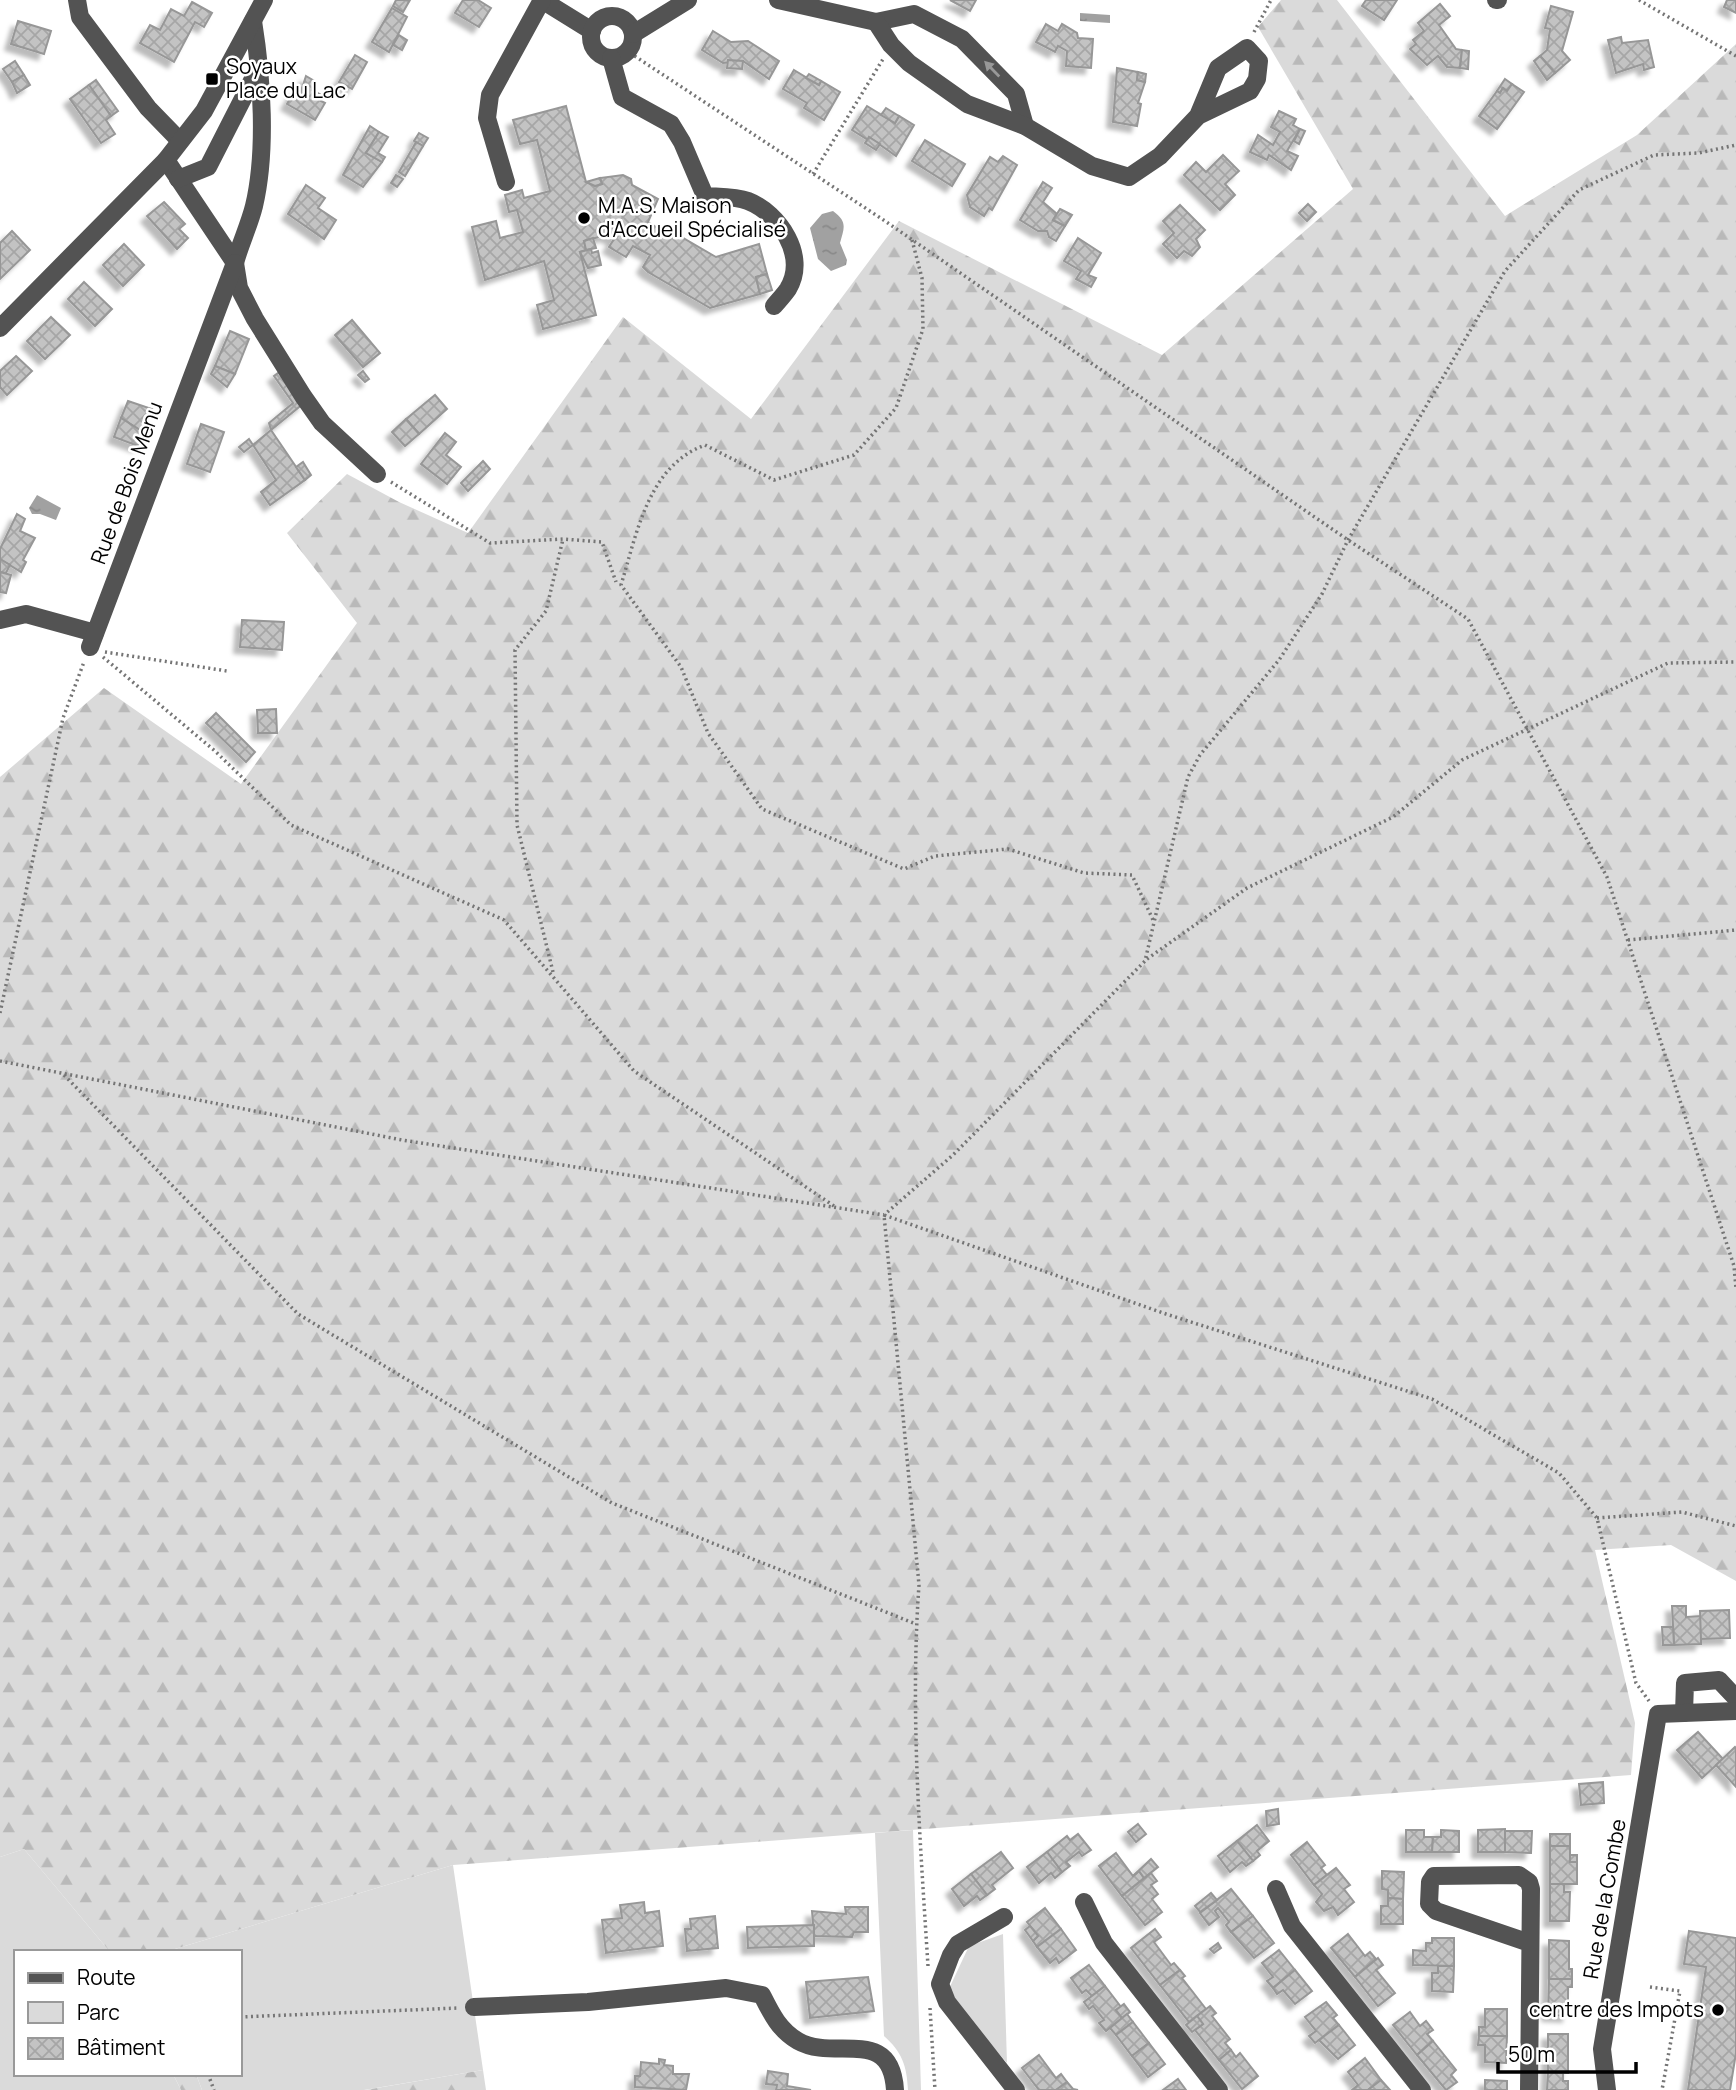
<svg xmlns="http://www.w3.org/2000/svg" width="1736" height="2090" viewBox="0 0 1736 2090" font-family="Manrope,sans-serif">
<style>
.green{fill:#dadada}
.forest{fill:url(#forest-firs)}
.water{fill:url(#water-ripples)}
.building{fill:url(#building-cross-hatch);stroke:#979797;stroke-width:2;filter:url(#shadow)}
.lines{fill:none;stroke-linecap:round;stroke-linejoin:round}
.path{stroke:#757575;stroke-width:3.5;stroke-dasharray:2 3.5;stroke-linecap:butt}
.minor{stroke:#535353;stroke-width:18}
.oneway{fill:#989898}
.poi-dot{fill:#000;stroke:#fff;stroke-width:2.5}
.labels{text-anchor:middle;stroke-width:5;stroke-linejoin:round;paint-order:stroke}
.poi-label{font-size:21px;fill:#000;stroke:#fff;text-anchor:start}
.street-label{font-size:21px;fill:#000;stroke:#fff}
</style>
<defs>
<pattern id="forest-firs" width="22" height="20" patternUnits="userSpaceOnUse" patternTransform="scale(1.75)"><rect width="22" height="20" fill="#dadada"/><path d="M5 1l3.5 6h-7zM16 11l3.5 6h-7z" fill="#b9b9b9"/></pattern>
<pattern id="water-ripples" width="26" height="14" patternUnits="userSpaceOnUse" patternTransform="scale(1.75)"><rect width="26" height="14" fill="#a1a1a1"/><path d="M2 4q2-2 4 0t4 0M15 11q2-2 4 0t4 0" fill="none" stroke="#898989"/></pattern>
<pattern id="building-cross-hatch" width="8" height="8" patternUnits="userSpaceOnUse" patternTransform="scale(1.75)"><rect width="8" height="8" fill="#c3c3c3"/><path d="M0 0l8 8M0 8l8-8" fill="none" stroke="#a6a6a6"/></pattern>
<filter id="shadow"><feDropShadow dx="-6" dy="6" stdDeviation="2" flood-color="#0004"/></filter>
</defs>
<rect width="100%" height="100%" fill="#fff"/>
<g class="green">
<path d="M913,1830L921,2090H908C907,2066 902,2052 884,2036L875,1833Z"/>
<path d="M24,1849L110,1952H16V2074H173L181,2090H0V1857Z"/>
<path d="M453,1865L483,2070L364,2090H202L196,2074H240V1952H165Z"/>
<path d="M1003,1934L1007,2063L947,1993L969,1946Z"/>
</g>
<g class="forest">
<path d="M1281,0H1337L1505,216L1637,135L1736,44V1581L1671,1545L1595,1550L1635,1723L1631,1775L453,1865L165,1952H110L24,1849L0,1857V777L104,688L241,784L357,623L287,533L347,474L399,502L468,533L623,317L751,419L899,221L1162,355L1353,189L1258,27Z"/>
<path d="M483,2070L486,2090H364H365Z"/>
<path d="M173,2074H196L202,2090H181Z"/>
</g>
<g class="water">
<path d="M1080,13L1110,15V23L1080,21Z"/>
<path d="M833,211C848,222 844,228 840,243L847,260L846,265L831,271L818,259L810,228L822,214Z"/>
<path d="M37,495L61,508L56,520L40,514H32L29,508Z"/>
</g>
<g class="building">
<path d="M396,0H410L403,12L393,6Z"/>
<path d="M463,0H478L491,8L479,27L455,13Z"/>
<path d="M950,0H976L970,11Z"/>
<path d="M1366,0H1397L1384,20L1362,6Z"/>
<path d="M1727,0H1736V13L1724,7Z"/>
<path d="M192,2L212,13L204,27L195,22L174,62L140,43L150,25L160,30L171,9L184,16Z"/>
<path d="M1440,4L1450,16L1439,25L1456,49L1462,50L1460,68L1447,67L1438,56L1427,65L1410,49L1416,44L1413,40L1424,31L1418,23Z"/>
<path d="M1551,6L1573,12L1562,51L1570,60L1555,73L1540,56L1547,50L1550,29L1545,28Z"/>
<path d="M392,8L407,17L389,52L372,42Z"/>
<path d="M18,21L51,31L44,54L11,44Z"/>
<path d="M1046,24L1058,31L1062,24L1077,33L1078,38L1093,39L1091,68L1066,66L1067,51L1058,46L1055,52L1036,42Z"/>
<path d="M713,31L731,42L748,41L779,61L769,79L743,61L723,63L702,50Z"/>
<path d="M399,35L407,40L402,50L393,45Z"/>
<path d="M1621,37L1622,43L1648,40L1654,67L1644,70L1643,64L1616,73L1608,40Z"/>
<path d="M1462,50L1469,51L1468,69L1460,68Z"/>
<path d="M355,55L367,62L352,89L339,82Z"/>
<path d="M1540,56L1555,73L1547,80L1534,61Z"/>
<path d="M728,60L743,61L742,69L727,68Z"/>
<path d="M15,61L24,75L12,82L3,69Z"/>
<path d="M1117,68L1138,72L1137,80L1145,82L1138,103L1141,104L1137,126L1113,122Z"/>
<path d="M794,70L819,85L821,81L840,92L824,120L804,108L807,103L783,89Z"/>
<path d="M1138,72L1146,74L1145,82L1137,80Z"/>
<path d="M809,74L821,81L819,85L806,78Z"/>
<path d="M24,75L30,85L17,93L12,82Z"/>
<path d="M306,76L316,82L312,90L323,96L321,101L325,103L315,120L287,104L295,90L300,94Z"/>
<path d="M1505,79L1512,84L1507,91L1503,88L1500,93L1497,91Z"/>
<path d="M96,80L118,111L111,116L89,85Z"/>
<path d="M1512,84L1524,92L1497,129L1479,116L1497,91L1500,93L1503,88L1507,91Z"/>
<path d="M89,85L111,116L106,120L115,134L101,143L70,99Z"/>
<path d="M566,106L586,182L595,186L602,184L600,178L623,175L631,179L632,185L658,199L648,222L669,235L671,231L716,257L759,244L767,274L756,277L760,294L710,308L648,272L643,267L650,255L633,246L626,257L609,247L614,239L606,235L584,241L586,250L580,252L596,315L543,329L537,305L554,300L544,261L485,280L472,227L496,221L500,238L523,232L517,210L509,212L505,195L522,190L524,198L550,191L537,140L520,144L513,120Z"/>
<path d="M867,106L895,123L899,116L914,125L896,156L869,137L868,140L852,130Z"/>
<path d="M886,108L899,116L895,123L881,115Z"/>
<path d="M1279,111L1296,119L1293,125L1300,129L1287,151L1298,156L1291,170L1269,155L1267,160L1250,152L1258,135L1273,145L1280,132L1271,127Z"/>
<path d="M370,126L379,132L366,153L382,162L363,187L343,175Z"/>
<path d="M1300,129L1305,131L1299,144L1294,141Z"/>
<path d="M379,132L388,137L378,153L385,157L382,162L366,153Z"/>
<path d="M419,133L428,138L423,146L414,141Z"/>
<path d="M869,137L880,144L876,150L865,143Z"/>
<path d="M925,140L965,164L952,186L912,161Z"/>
<path d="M416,142L423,146L405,176L399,172Z"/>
<path d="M1223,155L1239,171L1225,184L1235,195L1220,210L1184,175L1196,162L1206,172Z"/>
<path d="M1003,156L1017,165L992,210L989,208L984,216L970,207L967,195L990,157L998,162Z"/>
<path d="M396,175L403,179L397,187L391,183Z"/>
<path d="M600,178L602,184L595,186L586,182Z"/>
<path d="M1043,182L1052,188L1043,202L1057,214L1053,220L1065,226L1056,241L1049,237L1047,231H1038L1020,220Z"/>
<path d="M306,185L325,198L318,208L336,220L324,239L288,214Z"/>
<path d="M164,202L185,224L179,229L188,238L177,249L147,216Z"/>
<path d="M1308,204L1316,212L1307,221L1299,213Z"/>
<path d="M1180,205L1205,230L1196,239L1200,247L1192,256L1184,251L1177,258L1163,244L1174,233L1163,221Z"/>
<path d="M1060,209L1072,215L1065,226L1053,220Z"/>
<path d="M12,231L30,250L0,279V243Z"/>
<path d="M593,238L596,248L586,250L584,241Z"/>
<path d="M1078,238L1101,253L1088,275L1096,278L1091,287L1076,279L1081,271L1064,261Z"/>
<path d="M124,244L144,265L123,286L103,265Z"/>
<path d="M591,249L592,253L598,251L601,265L588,268L580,252Z"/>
<path d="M767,274L772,290L760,294L756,277Z"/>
<path d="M84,282L112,309L95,326L68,299Z"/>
<path d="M51,317L70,335L45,359L27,341Z"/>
<path d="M352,320L380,353L363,367L335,335Z"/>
<path d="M230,331L249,339L235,374L215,366Z"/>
<path d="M16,356L32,371L7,395L0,387V371Z"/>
<path d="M215,366L235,374L227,387L211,374Z"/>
<path d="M282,370L304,403L271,430L269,423L293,403L274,376Z"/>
<path d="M363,371L369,379L365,382L358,375Z"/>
<path d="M435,395L447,409L419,434L406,419Z"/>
<path d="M128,401L152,409L143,432L121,418Z"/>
<path d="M121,418L143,432L138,446L114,437Z"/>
<path d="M406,419L419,434L405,446L392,432Z"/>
<path d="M201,424L224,432L210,472L187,464Z"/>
<path d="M271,430L305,480L270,505L261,492L276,480L253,445Z"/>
<path d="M445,433L456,442L446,455L461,467L447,484L421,464Z"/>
<path d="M249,439L253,445L244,452L239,447Z"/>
<path d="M483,461L490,469L468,491L461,483Z"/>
<path d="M303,462L311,475L305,480L296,467Z"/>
<path d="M17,514L25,519L20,531L35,538L23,560L26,562L21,572L0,559V549Z"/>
<path d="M0,559L10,565L6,573L0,572Z"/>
<path d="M0,572L11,575L6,593L0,592Z"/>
<path d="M242,620L284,622L282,650L240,647Z"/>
<path d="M276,709L277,733H258L257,710Z"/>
<path d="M216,713L255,752L246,762L206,723Z"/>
<path d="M1672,1606H1686V1617L1701,1616V1644L1674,1645Z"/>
<path d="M1729,1610L1730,1638L1701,1639L1700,1611Z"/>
<path d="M1662,1627H1673L1674,1645H1663Z"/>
<path d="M1698,1732L1723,1759L1702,1778L1677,1750Z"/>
<path d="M1735,1747L1736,1748V1787L1716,1765Z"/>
<path d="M1603,1782L1604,1803L1581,1805L1579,1784Z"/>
<path d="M1278,1809L1279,1824L1267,1826L1266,1811Z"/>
<path d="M1138,1824L1146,1834L1136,1842L1128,1832Z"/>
<path d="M1257,1825L1269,1841L1257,1851L1260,1855L1253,1861L1237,1841Z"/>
<path d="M1505,1829V1852H1478V1830Z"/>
<path d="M1406,1830H1424V1837H1433L1432,1852H1406Z"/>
<path d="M1441,1830L1459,1831V1852H1432L1433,1837H1441Z"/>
<path d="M1505,1831H1532L1531,1853L1505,1852Z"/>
<path d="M1078,1834L1091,1850L1082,1856L1079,1852L1066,1862L1070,1866L1062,1872L1047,1852L1067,1836L1070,1840Z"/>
<rect x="1550" y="1834" width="20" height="12"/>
<path d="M1237,1841L1253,1861L1246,1866L1242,1862L1230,1872L1218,1856Z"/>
<path d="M1307,1842L1325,1865L1321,1868L1327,1875L1314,1885L1291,1855Z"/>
<path d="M1550,1846H1570V1862H1577V1884H1550Z"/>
<path d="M1001,1852L1013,1868L992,1885L995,1889L987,1895L971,1874Z"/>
<path d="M1047,1852L1062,1872L1055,1878L1051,1873L1039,1883L1027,1867Z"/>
<path d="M1116,1853L1133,1876L1139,1871L1144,1878L1122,1896L1099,1866Z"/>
<rect x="1570" y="1855" width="7" height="7"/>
<path d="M1151,1859L1158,1867L1144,1878L1139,1871L1133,1876Z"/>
<path d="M1336,1868L1350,1885L1344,1889L1354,1902L1338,1915L1333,1907L1324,1911L1316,1902L1322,1894L1314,1885Z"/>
<path d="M1382,1871L1404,1872L1403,1899L1388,1898V1890L1382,1889Z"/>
<path d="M1151,1873L1157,1881L1151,1885L1158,1894L1152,1899L1162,1912L1145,1925L1122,1896Z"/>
<path d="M971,1874L987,1895L980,1900L977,1896L964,1906L952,1889Z"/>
<path d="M1550,1884H1564V1892H1570L1569,1921H1550Z"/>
<path d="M1231,1889L1253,1916L1231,1932L1226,1925L1229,1922L1218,1908L1215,1911L1219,1917L1209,1925L1200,1913Z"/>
<path d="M1211,1893L1217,1900L1200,1912L1195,1906Z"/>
<path d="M1388,1898L1403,1899V1924H1381V1906H1388Z"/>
<path d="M644,1902L645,1913L659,1911L663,1946L606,1953L602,1920L622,1918L620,1905Z"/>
<path d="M845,1907H868V1932H854L852,1937L814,1936L812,1911L846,1914Z"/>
<path d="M1045,1908L1061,1929L1037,1947L1033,1941L1038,1936L1027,1922Z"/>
<path d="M715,1916L718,1948L687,1951L685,1929H691L690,1919Z"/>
<path d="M1253,1916L1274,1943L1254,1958L1231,1932Z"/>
<path d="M814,1925V1946L748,1948L747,1927Z"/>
<path d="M1030,1926L1038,1936L1033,1941L1025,1930Z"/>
<path d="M1061,1929L1076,1950L1059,1963L1056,1958L1050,1963L1037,1947Z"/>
<path d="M1155,1929L1161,1937L1154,1942L1171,1965L1174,1963L1180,1970L1160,1985L1131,1948Z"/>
<path d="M1689,1931L1736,1938V2053L1730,2090H1688L1706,1967L1684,1964Z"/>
<path d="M1348,1934L1365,1956L1370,1952L1376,1959L1355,1977L1331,1948Z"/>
<path d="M1432,1938H1454V1966L1413,1965V1950L1426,1951V1943H1432Z"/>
<path d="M1549,1940L1569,1941V1969H1572V1979H1549Z"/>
<path d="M1218,1943L1221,1948L1214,1953L1210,1949Z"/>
<path d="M1279,1950L1295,1970L1273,1988L1267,1981L1273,1977L1262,1963Z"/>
<path d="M1378,1958L1383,1965L1376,1970L1395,1993L1378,2006L1355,1977Z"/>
<path d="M1089,1965L1105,1986L1092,1996L1086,1990L1082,1993L1071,1978Z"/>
<path d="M1438,1966H1454L1453,1992L1432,1991V1973H1438Z"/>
<path d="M1180,1970L1185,1976L1182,1978L1206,2009L1189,2022L1160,1985Z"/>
<path d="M1295,1970L1312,1991L1295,2004L1283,1990L1277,1994L1273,1988Z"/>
<path d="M868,1977L874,2011L810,2018L806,1982Z"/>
<path d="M1549,1979H1572V1987H1568V2016L1548,2015Z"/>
<path d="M1105,1986L1121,2007L1116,2010L1122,2018L1106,2031L1099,2023L1104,2020L1093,2006L1089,2009L1084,2002Z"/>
<path d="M1326,2002L1337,2015L1333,2018L1339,2025L1315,2043L1309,2036L1316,2031L1305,2017Z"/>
<path d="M1124,2004L1130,2012L1122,2018L1116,2010Z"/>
<path d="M1210,2006L1216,2013L1212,2016L1230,2039L1225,2043L1231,2050L1219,2060L1195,2030L1203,2024L1197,2016Z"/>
<path d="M1485,2009H1507V2036H1479V2027H1485Z"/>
<path d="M1410,2012L1420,2026L1426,2021L1433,2030L1427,2034L1433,2041L1417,2055L1393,2025Z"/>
<path d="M1127,2014L1133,2022L1116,2035L1110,2028Z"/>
<path d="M1197,2016L1203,2024L1192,2032L1186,2025Z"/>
<path d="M1133,2022L1149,2043L1132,2056L1116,2035Z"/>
<path d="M1339,2025L1355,2045L1338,2059L1319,2040Z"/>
<path d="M1548,2034H1568V2073L1548,2072Z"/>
<path d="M1479,2036H1507L1506,2063L1485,2062V2045H1478Z"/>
<path d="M1433,2041L1456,2070L1451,2075L1457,2082L1446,2090L1417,2055Z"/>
<path d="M1149,2043L1165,2064L1148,2077L1132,2056Z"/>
<path d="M1231,2050L1236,2057L1240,2053L1258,2076L1242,2089L1219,2060Z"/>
<path d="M1039,2055L1056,2078L1061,2074L1067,2082L1056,2090H1039L1022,2068Z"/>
<path d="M1365,2058L1381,2080L1368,2090H1352L1358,2085L1348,2072Z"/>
<path d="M659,2059L665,2060L664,2065L673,2066V2074H689L686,2090L635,2087V2076H640L641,2062L659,2064Z"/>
<path d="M768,2071L788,2074L787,2086L811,2090H776L777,2085L766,2084Z"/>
<path d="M1548,2072L1563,2073V2081H1568V2090H1547Z"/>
<path d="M1178,2079L1186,2090H1163Z"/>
<path d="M1381,2080L1390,2090H1368Z"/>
<path d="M1485,2080L1507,2081V2090H1485Z"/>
<path d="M1067,2082L1073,2089L1078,2090H1056Z"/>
</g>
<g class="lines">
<g class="path">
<path d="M1639,0L1736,56"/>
<path d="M1254,32L1271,0"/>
<path d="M630,53L882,219L1348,540L1468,619L1607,877L1734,1266L1736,1288"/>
<path d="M813,174L883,59"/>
<path d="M912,240L922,278L923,329L896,408L854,455L774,480L705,445C648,466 637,533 621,585L681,667L708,733L762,809L904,869L935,856L1008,849L1084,873L1132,875L1153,920"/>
<path d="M391,482L490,543L563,539L602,542L616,582"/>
<path d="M105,652L227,671"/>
<path d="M103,657L215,751L291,825L504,920L634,1071L834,1206"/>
<path d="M1628,940L1736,930"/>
<path d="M1147,959L1247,888L1393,817L1462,760L1668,663L1736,662"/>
<path d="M553,972L517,825L515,650L546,611L563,539"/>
<path d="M0,1013L63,718L84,662"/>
<path d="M0,1061L402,1140L884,1215L953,1155L1145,961L1188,777L1200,755L1279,660L1322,594L1348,540L1505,271L1579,190L1654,155L1699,153L1736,145"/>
<path d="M64,1075L298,1314L612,1503L916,1624"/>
<path d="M1597,1518L1682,1512L1736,1526"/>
<path d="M928,1966C920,1839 910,1711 919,1585L884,1215L1166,1314L1432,1399L1559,1473L1597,1518L1636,1683L1649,1701"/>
<path d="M1650,1987L1680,1991L1662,2090"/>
<path d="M930,2008L935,2090"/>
<path d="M240,2017L458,2008"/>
<path d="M208,2074L214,2090"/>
</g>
<g class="minor">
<path d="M77,0L80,17L148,108L180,141"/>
<path d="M542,0L592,31"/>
<path d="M778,0L876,22L914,14L962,39L1016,94L1025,126"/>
<path d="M1496,0H1498"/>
<circle cx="612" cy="37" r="21"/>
<path d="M876,22L891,45L909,63L967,104L1025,126L1092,166L1129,177L1160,156L1198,116L1250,91L1257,79L1259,61L1247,48L1218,68L1198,116"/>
<path d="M633,34L688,0"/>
<path d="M611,58L622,97L671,124L682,142L705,196C718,197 735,196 748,201C779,213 808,256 788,289C784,295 779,300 774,306"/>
<path d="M166,160L235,263C240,244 249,226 254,206C267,151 262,77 253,21"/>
<path d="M178,179L208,167L260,65"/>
<path d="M506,182L487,118L490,95L542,0"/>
<path d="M235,263L239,288L255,319L303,396L322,423L377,474"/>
<path d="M0,328L166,160L204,111L264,0"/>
<path d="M0,620L26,614L95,633"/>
<path d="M90,647L235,263"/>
<path d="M1684,1713L1685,1683L1719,1680L1736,1698"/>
<path d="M1276,1889L1292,1926L1422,2090"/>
<path d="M1084,1902L1104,1943L1219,2090"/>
<path d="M1004,1917L958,1944L951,1955L940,1984L947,2002L1016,2090"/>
<path d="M474,2007L588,2002L726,1988L762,1995C771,2013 779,2030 798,2041C835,2062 891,2025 895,2090"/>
<path d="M1529,2090L1531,1889L1529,1882L1519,1875L1434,1876L1430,1882L1429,1904L1436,1911L1530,1943"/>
<path d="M1607,2090L1602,2049L1658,1714L1736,1711"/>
</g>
</g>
<defs><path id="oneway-solid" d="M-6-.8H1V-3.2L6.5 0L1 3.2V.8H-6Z" transform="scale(1.75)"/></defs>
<use class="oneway" href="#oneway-solid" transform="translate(992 69) rotate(-134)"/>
<g class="poi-dot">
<rect x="205" y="72" width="14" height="14" rx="3.5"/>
<circle cx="584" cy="218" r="7"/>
<circle cx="1718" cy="2010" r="7"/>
</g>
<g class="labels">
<g class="poi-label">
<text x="226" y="74">Soyaux<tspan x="226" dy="24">Place du Lac</tspan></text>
<text x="598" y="213">M.A.S. Maison<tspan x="598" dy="24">d'Accueil Spécialisé</tspan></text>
<text x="1704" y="2017" text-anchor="end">centre des Impots</text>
</g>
<g class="street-label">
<text transform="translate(127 483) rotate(-70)" y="7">Rue de Bois Menu</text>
<text transform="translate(1605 1899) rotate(-80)" y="7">Rue de la Combe</text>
</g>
</g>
<rect x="14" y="1950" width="228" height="126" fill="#ffffff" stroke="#999999" stroke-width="2"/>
<rect x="28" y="1973" width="35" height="10" fill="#535353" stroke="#999999" stroke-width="2"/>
<text x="77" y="1985" font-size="21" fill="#000000">Route</text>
<rect x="28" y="2002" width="35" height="21" fill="#dadada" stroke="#999999" stroke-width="2"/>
<text x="77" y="2020" font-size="21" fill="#000000">Parc</text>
<rect x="28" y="2038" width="35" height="21" fill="url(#building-cross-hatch)" stroke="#999999" stroke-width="2"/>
<text x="77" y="2055" font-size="21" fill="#000000">Bâtiment</text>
<path d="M1498 2062v10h138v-10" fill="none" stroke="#000000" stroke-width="3.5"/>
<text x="1508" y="2062" font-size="21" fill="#000000" stroke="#ffffff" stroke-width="5" paint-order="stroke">50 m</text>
</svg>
